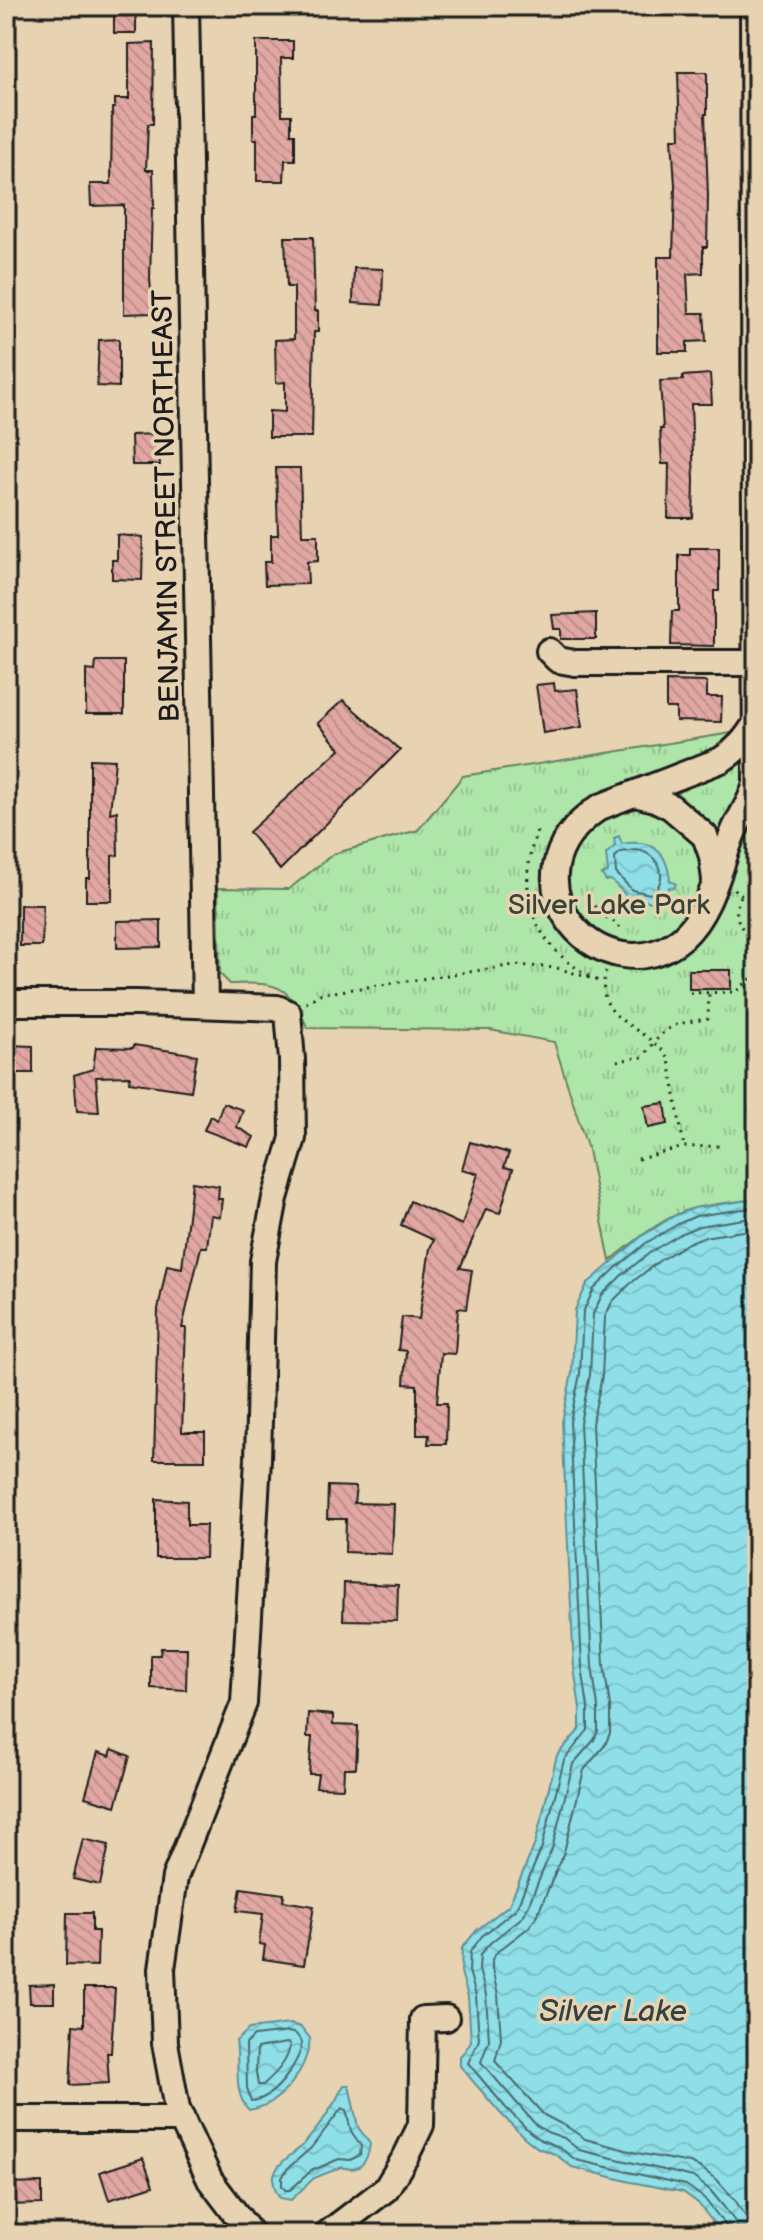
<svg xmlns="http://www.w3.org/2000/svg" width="763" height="2240" viewBox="0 0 763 2240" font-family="'Balsamiq Sans',sans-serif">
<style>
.park{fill:url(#park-tufts);stroke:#658062;stroke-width:2}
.water{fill:url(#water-waves);stroke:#609196;stroke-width:2}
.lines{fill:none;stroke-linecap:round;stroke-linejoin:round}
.shore{stroke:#4a6a6d;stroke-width:2}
.building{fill:url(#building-back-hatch);stroke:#1c1c1c;stroke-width:2}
.minor-casing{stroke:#1c1c1c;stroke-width:30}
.path{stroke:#1c1c1c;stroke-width:3;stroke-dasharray:2 6;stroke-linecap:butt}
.minor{stroke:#e7d3b1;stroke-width:24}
.labels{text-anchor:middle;stroke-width:7;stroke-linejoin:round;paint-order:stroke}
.street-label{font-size:28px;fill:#1c1c1c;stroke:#e7d3b1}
.park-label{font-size:28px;fill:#394438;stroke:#e7d3b1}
.water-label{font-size:30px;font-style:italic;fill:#334345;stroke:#e7d3b1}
</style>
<defs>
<pattern id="park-tufts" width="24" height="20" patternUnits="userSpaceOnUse" patternTransform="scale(2)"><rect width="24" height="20" fill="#aee5a8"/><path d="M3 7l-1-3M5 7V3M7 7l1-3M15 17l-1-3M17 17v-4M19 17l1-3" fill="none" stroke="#95c490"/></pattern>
<pattern id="water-waves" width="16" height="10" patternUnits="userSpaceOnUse" patternTransform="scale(2)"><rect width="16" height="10" fill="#8edfe7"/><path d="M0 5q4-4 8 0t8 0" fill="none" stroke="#7abfc6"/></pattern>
<pattern id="building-back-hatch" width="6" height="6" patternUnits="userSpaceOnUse" patternTransform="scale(2)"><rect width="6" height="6" fill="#e1a7a2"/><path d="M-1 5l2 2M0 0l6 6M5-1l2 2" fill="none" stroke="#c08f8b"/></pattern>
</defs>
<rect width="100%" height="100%" fill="#e7d3b1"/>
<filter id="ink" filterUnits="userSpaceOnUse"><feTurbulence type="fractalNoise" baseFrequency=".0125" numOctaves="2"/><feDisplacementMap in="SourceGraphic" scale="16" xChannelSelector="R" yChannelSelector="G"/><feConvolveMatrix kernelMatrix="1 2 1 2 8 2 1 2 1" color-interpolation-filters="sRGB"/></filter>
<g filter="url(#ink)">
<path class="park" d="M757,729V1199C737,1202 715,1203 695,1208C663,1216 635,1241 610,1261L588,1150L554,1042L490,1030L308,1028C301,1016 294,997 282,990C268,981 245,984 230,984L220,974L218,888L289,889L333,854L418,830L463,776Z"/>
<g class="water">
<path d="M619,836L622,844C652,839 667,850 670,881L676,884L674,888L669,887L665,894L652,902L632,898L629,904H624L625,894L611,880L606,881L602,875L608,872L606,854L615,846L614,838Z"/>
<path d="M757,1199V2234H722L698,2203L683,2192L631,2182L572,2167L555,2154L538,2148L525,2138L501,2114L460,2066V2056L464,2052L471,2041L468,1997L461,1972L462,1948L477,1930L509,1905L535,1844L557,1755L580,1729V1708L574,1668L562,1422L572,1373L575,1310L587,1284L642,1236L674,1216L694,1208Z"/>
<path d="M290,2024L301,2027L310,2038C307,2070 282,2105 249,2110C232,2094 240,2062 236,2041L249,2029Z"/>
<path d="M344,2085H349L358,2127L370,2144C368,2160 361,2174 342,2167L314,2178L291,2200L280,2198C275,2191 272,2184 274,2175C278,2161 296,2153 305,2143C320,2126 334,2105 344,2085Z"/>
</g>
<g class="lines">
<g class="shore">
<path d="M636,850C658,852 672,880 650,894L632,890L616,873L615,857L621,852Z"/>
<path d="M289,2032L296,2034L302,2042C300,2063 274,2100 251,2101L247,2088L246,2044L254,2036Z"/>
<path d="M287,2043L290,2044C289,2061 275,2074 263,2085H258L256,2072L257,2048Z"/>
<path d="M342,2108L346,2110L351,2131L361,2146L360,2155L350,2160L339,2159L311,2171L290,2190H285L282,2186V2178L287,2169L311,2148Z"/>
<path d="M728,2234L726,2226L704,2198L686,2185L576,2160L559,2147L541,2140L530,2132L506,2108L468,2063L479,2040L476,1996L469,1971L470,1952L482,1936L516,1909L542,1847L564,1760L588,1730V1707L582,1667L570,1422L580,1374L583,1312L594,1289L616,1268L646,1243L678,1224L696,1216L757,1207"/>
<path d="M738,2234L736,2223L724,2207L710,2190L693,2177L579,2150L564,2138L547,2132L536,2125L481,2062L489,2040L486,1995L479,1970L480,1955L490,1943L520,1919L525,1913L552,1849L573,1764L594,1740L598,1731V1707L592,1666L580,1423L590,1375L593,1314L602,1295L622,1275L652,1251L682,1233L699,1226L757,1217"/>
<path d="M750,2234L748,2220L735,2200L718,2181L701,2168L690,2163L637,2153L585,2139L569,2128L544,2115L495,2061L501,2039L498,1995L492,1969V1959L498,1951L528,1928L536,1918L564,1852L584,1770L605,1745L610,1733V1706L604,1665L592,1424L602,1376L605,1317L612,1302L630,1284L659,1261L688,1243L703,1237L757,1229"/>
</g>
</g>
<g class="building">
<rect x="114" y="6" width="22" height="27"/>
<path d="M256,41H293V58H281L282,115H291V134H295V160H285L284,181H257V139H253V114H256Z"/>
<path d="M154,43L153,124H148L146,170H153L154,208H152L150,279L153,313L124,314V205L91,206L90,184H111L112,108H115V99H129V44Z"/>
<path d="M678,72H707V114H705L708,196L707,247H703V273L687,274L689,313H704L706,341L687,342V352H658V257H673L675,185L672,138H680Z"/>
<path d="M285,237H313L315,311H318V332H314L312,437H269V411L285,412V382L276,383L275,340L294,339V287H287Z"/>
<path d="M354,268L383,269L382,305L353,303Z"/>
<path d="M119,339V387L97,386L99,340Z"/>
<path d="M710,374L712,404H691L694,481L693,518H668L669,464H662L660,429H663L660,381L683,380V376Z"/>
<path d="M158,434L160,465H132L131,435Z"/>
<path d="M276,468H300L302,535H318V561L307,562L308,584L265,585L264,562H271V535H278Z"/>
<path d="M117,535L143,537L142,580L112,579V560H117Z"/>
<path d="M690,548H719V591H714V646L671,645L672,611H679V555H690Z"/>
<path d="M596,613V639H561V629H554L552,615Z"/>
<path d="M96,661H124V714H86V670L95,671Z"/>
<path d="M666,681L707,682V697H722L721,722L676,721V708H666Z"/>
<path d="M554,683L555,691L577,689L582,727L543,733L536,685Z"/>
<path d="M343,700L400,750L280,870L249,832L340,749L318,723Z"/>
<path d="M90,759L115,760L110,813L117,811L118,855L112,856V901H86V878H90Z"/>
<path d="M20,905H43L42,946H20Z"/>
<path d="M161,920V947L117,948V921Z"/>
<rect x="689" y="970" width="42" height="19"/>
<path d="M6,1045L33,1046V1073H6Z"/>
<path d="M134,1045L197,1055L191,1091L129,1082L130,1076L96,1077L99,1112L77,1111L74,1075L93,1069L96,1047L133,1048Z"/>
<path d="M223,1103L243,1110L237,1127L254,1137L249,1147L204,1130L210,1116L217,1120Z"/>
<path d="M665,1103L668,1124L648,1128L644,1106Z"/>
<path d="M470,1142L509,1153L504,1167L513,1169L500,1213L486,1209L460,1268L472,1270L466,1309L458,1308L455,1354L441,1353L437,1403H447L446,1444H428L429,1435H417V1385L404,1384L406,1351L398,1350L402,1317L419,1319L430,1248L434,1240L401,1225L410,1201L462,1225L478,1174L462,1169Z"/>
<path d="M192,1182L219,1186L218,1199H222L220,1217L211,1215L207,1247H201L182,1328H186L182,1432H205V1460H154L158,1309L167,1265L182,1268Z"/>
<path d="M328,1486L356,1487L354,1503L394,1504L392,1554L345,1552L346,1519H327Z"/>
<path d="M156,1499L187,1501V1525H206L205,1558H156Z"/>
<path d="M344,1583L398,1585L397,1621L343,1620Z"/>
<path d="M161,1648H187L186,1690L151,1688V1655H160Z"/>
<path d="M308,1713L333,1715V1725L358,1726L356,1768H344L343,1788L316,1787L318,1774H309L312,1737H307Z"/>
<path d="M112,1749L130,1756L116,1806L85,1797L98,1752L110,1756Z"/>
<path d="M83,1839L109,1845L100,1885L73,1879Z"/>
<path d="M241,1888L284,1894L283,1901L314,1906L304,1965L263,1959L265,1945L259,1944L263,1914L237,1911Z"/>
<path d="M67,1913H92V1931H98L97,1966L66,1965Z"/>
<path d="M54,1984V2003H30L29,1985Z"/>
<path d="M84,1988H115L111,2053H107L109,2083L70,2085L73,2025L84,2026Z"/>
<path d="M143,2158L153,2186L109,2200L100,2172Z"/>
<path d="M42,2183V2204L6,2205V2184Z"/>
</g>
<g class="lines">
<g class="minor-casing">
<g id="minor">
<path d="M186,6L205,1005"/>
<path d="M753,6L756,783C752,801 740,816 733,833C719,867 711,912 683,937C606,1003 490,880 600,807L721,760C737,750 746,739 756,723"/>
<path d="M549,651L558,660L575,663H756"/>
<path d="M635,794L655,799L671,807L705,836L712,856L715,880"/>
<path d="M6,1003H137L277,1008L288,1013L292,1060L293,1138L275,1198L263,1261L258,1459L244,1703L175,1877L162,1969L165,2043L177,2109L210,2180L251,2234"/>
<path d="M6,2119H182"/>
<path d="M327,2234L386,2189L406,2156L421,2125L423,2019L446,2018"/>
</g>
</g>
<g class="path">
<path d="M537,831C515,892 532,945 590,976"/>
<path d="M734,889L757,905"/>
<path d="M587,892C594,910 602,915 619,925L618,929"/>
<path d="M606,971C591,1023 649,1025 669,1060L684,1147"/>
<path d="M690,993L735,992L752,978C753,972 755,965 755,959C754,932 725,924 742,894"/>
<path d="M306,1003L320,994L515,965L557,968L603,982"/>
<path d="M617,1061L643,1057C666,1026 669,1024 708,1019L709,992"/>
<path d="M638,1159L684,1147L723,1146"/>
</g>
<use href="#minor" class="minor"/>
</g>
</g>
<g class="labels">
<g class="street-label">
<text transform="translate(165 506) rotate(-91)" y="10">BENJAMIN STREET NORTHEAST</text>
</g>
<g class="park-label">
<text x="609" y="914">Silver Lake Park</text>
</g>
<g class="water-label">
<text x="613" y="2021">Silver Lake</text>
</g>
</g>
<rect width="763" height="2240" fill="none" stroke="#e7d3b1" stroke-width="32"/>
<rect x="16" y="16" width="731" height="2208" fill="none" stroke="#1c1c1c" stroke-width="3" filter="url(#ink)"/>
</svg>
